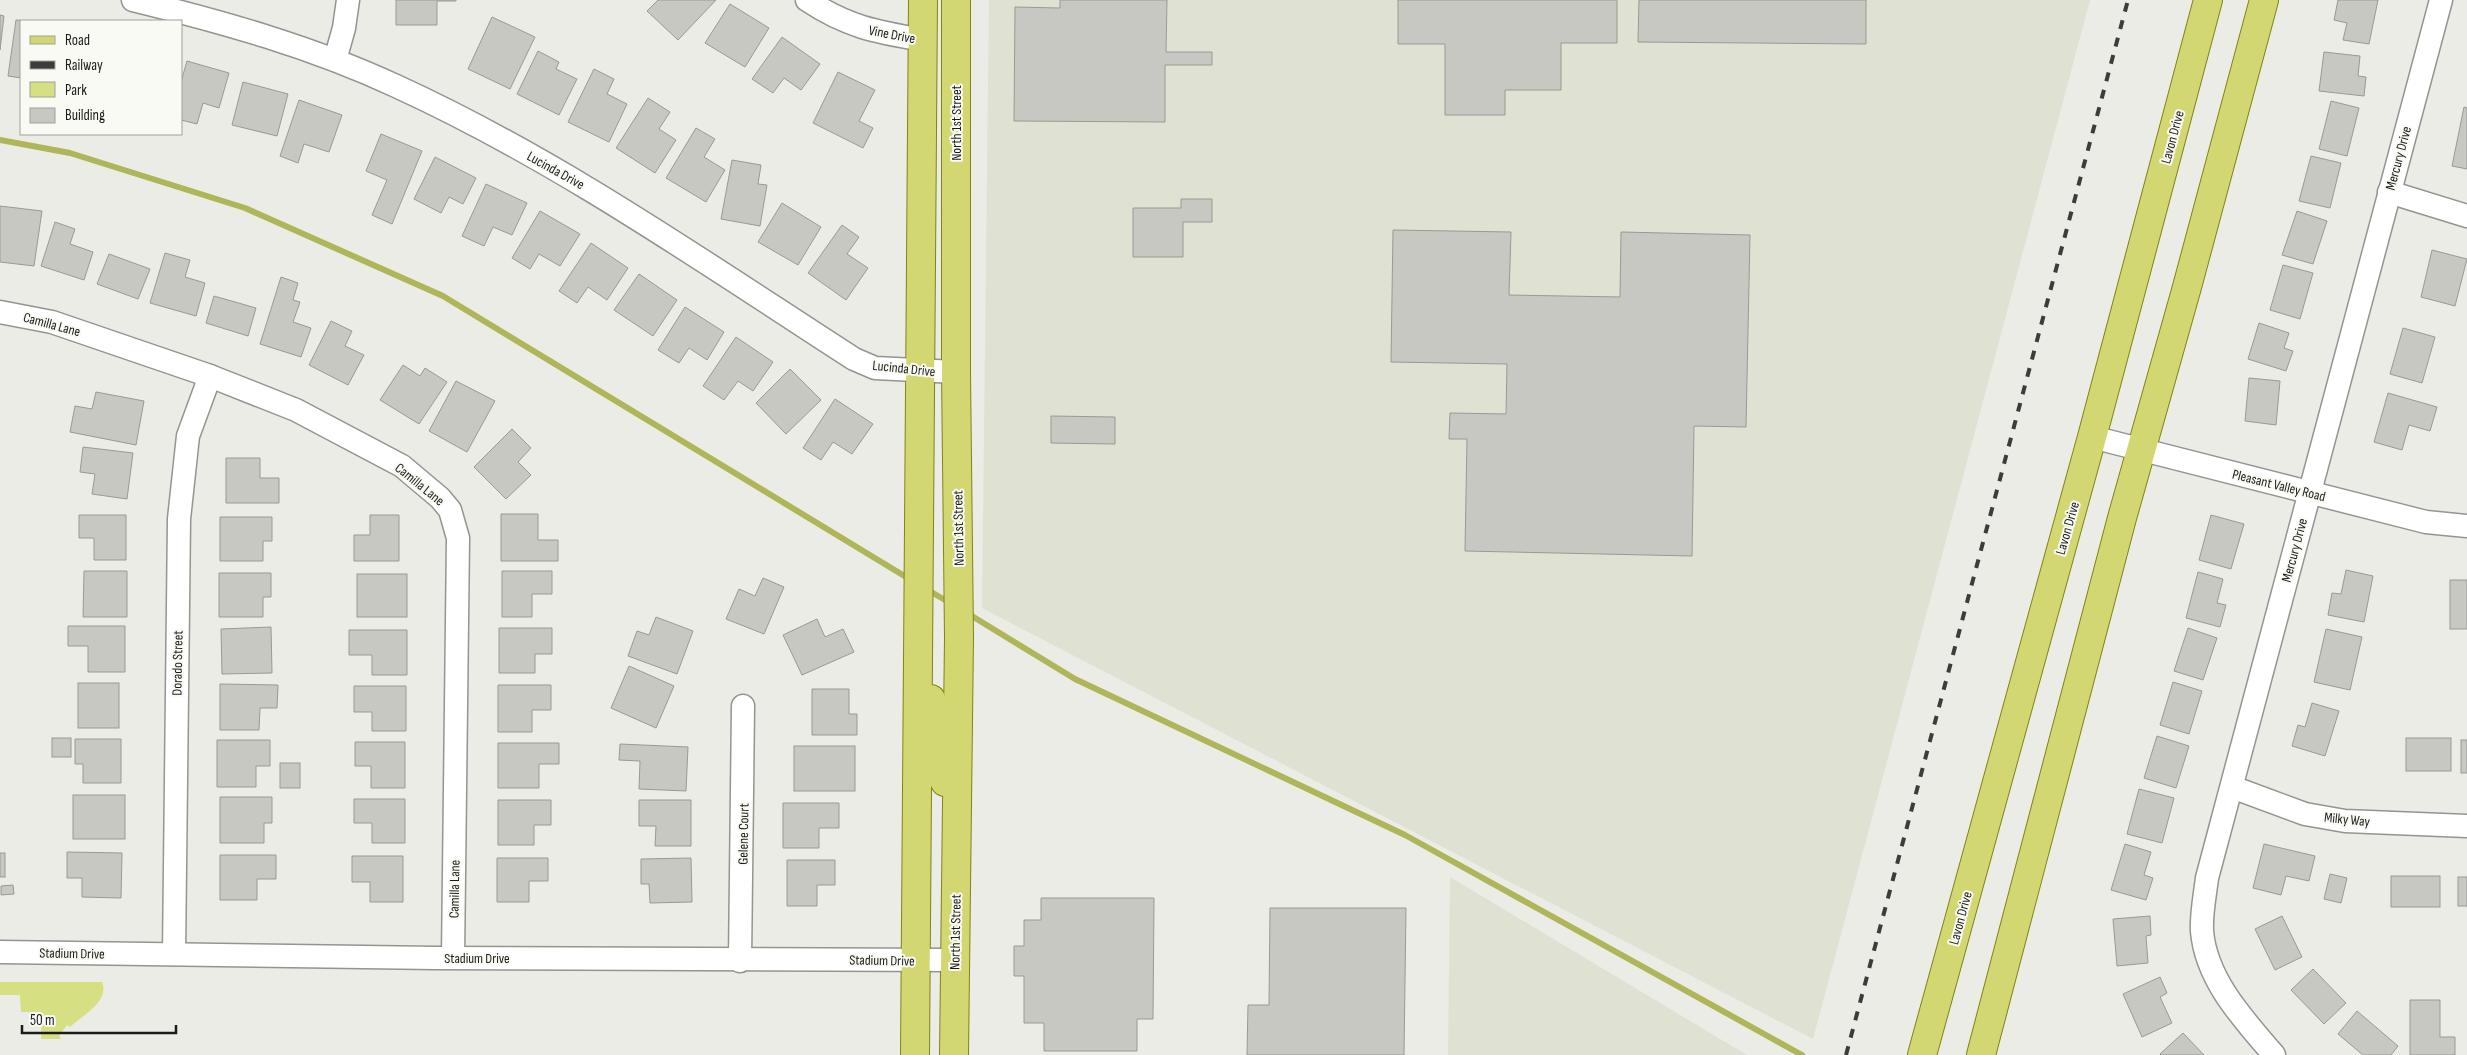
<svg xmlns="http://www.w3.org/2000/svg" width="2467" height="1055" viewBox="0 0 2467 1055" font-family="'Sofia Sans Condensed',sans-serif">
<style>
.built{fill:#dfe1d3}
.green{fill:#d7df83}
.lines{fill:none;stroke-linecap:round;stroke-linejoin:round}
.stream{stroke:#afb559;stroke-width:6}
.building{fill:#c7c8c2;stroke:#999a94}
.minor-casing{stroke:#94958f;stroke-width:25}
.major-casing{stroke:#808515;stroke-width:30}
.minor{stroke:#fff;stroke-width:22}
.major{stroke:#d3d771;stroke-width:28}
.rail{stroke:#3c3d3a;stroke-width:4;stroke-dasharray:9 9;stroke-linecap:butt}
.labels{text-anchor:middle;stroke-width:4;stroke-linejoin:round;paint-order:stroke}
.street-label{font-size:14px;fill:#1b1c19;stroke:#f9faf3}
</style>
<rect width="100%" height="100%" fill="#ebece6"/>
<g class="built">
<path d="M989,0H2090L1813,1039L982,608Z"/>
<path d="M1450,877L1747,1055H1448Z"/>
</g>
<path class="green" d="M0,982H102C110,1001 83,1015 70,1027L67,1025L59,1036L61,1039H41L42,1012H21L20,995H0Z"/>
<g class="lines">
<g class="stream">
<path d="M0,140L70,153L245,208L443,296L911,580"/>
<path d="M926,589L952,604"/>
<path d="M967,613L1075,679L1405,835L1802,1055"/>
</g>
</g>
<g class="building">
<path d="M396,0H456V1H437V25H396Z"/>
<path d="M658,0H716L678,40L647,11Z"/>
<path d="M1060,0H1167L1166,52H1212V65H1165V122L1014,121L1015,7L1060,8Z"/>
<path d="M1398,0H1617V43H1561V90H1505V115H1445V44H1398Z"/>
<path d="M1639,0H1866V44L1638,42Z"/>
<path d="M2338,0H2378L2369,44L2343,40L2347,23L2334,20Z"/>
<path d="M730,4L769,28L745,67L705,43Z"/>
<path d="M0,15L4,16L0,50Z"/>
<path d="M492,17L535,37L510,89L468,69Z"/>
<path d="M16,20L26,21H21V78L8,76Z"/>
<path d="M782,37L820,64L801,90L784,78L773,93L752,79Z"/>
<path d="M538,51L559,62L556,69L577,79L559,115L517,94Z"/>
<path d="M2324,52L2360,56L2358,76L2366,77L2364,96L2319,91Z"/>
<path d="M187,61L229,73L219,108L203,103L197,124L181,120V82Z"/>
<path d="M594,69L614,79L607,94L627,104L609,142L568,122Z"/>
<path d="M838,72L875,90L859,121L873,128L863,148L813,123Z"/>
<path d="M243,82L288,94L277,136L232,125Z"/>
<path d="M648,98L670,112L659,129L676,140L655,173L616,148Z"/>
<path d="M299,100L342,115L329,152L304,144L298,163L280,156Z"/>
<path d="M2331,101L2359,108L2347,156L2319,149Z"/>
<path d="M2464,107L2467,108V169L2452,166Z"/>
<path d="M696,128L715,139L704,157L725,170L706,202L666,178Z"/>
<path d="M381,134L422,151L392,224L372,215L387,180L366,171Z"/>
<path d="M2311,156L2341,163L2330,208L2299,201Z"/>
<path d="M435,157L476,178L463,204L449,197L441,213L414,199Z"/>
<path d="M732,160L761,165L758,184L767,185L760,226L721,219Z"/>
<path d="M486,184L527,203L512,235L493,227L484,246L462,236Z"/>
<path d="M1181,199H1212V222H1183V257H1133V208H1181Z"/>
<path d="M782,203L821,227L798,265L758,242Z"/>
<path d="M0,206L42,211L34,266L0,262Z"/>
<path d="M540,211L580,234L560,266L539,254L530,269L512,258Z"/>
<path d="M2297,211L2327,221L2313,264L2282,255Z"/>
<path d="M55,222L75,229L70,244L93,252L84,280L41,266Z"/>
<path d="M842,225L859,237L847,254L868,268L846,300L808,273Z"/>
<path d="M1393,230L1511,232L1509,295L1620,297L1621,232L1750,235L1746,427L1694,426L1692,556L1465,551L1467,439H1449L1450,413L1506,414L1507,364L1391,362Z"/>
<path d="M591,243L628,268L607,300L588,287L577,303L559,291Z"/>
<path d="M2432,250L2467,259L2455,306L2421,297Z"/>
<path d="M165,253L190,260L185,277L205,283L196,316L150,303Z"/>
<path d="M109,254L150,269L138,299L97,284Z"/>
<path d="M2283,265L2313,273L2300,319L2270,310Z"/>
<path d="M639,274L677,300L653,336L614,310Z"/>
<path d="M281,277L298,283L293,300L300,302L293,322L311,328L301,357L260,344Z"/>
<path d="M214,296L256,308L248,336L206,323Z"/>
<path d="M685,307L724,332L707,360L689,348L679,363L658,350Z"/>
<path d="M331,321L352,331L345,346L364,355L348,385L309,365Z"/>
<path d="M2259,323L2289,333L2284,348L2293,351L2286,371L2248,359Z"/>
<path d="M2403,328L2435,337L2422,383L2390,374Z"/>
<path d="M736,337L773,362L753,391L738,381L724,400L703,386Z"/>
<path d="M403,365L420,376L425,368L447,382L419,424L380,400Z"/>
<path d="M790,369L821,400L786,434L756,403Z"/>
<path d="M2249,378L2280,381L2276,425L2245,421Z"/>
<path d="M456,381L495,401L467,452L429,431Z"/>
<path d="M96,392L144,401L136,445L70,432L75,406L92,409Z"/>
<path d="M2388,393L2437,407L2430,431L2409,425L2402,450L2374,442Z"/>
<path d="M835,399L873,424L852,454L833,442L821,460L803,448Z"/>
<path d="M1051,416L1115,417V444L1051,443Z"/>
<path d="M512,429L531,448L518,462L531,475L506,499L474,467Z"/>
<path d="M83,447L133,453L127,499L92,494L95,474L80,472Z"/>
<path d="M226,458H260V478H279V503H226Z"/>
<path d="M501,514H538V540H558V561H501Z"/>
<path d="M79,515H126V560H94V538H79Z"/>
<path d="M370,515H399V561H354V535H370Z"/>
<path d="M2211,515L2244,524L2231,569L2199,560Z"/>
<path d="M220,517H272V541H263V561H220Z"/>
<path d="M2346,570L2373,576L2364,622L2328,615L2332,593L2341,594Z"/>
<path d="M84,571H127V617H83Z"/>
<path d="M502,571H552V594H532V617H502Z"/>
<path d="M2198,572L2223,579L2217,603L2226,605L2220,627L2186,618Z"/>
<path d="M219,573H271V597H263V617H219Z"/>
<rect x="357" y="574" width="50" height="43"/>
<path d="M763,578L784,587L764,634L726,619L739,589L755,596Z"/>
<rect x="2450" y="580" width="17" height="49"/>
<path d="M656,617L693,631L677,674L628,656L637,631L649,635Z"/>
<path d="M817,619L825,637L843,629L854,652L802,675L783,635Z"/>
<path d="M68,626H125V672H88V646H68Z"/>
<path d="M271,627L272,673L222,674L221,629Z"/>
<path d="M499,628H552V654H535V673H499Z"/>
<path d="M2188,628L2217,638L2203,680L2174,671Z"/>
<path d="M2326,629L2362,637L2350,690L2314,682Z"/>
<path d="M349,630H407V675H372V655H349Z"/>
<path d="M629,666L674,686L656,728L611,708Z"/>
<path d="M2173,682L2202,691L2189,734L2160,725Z"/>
<rect x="78" y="683" width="41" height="45"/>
<path d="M220,684L278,685L277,708H260L259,730H220Z"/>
<path d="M498,685H551V710H532V732H498Z"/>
<path d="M354,686H406V731H372V712H354Z"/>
<path d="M812,689H849V714H857V735H812Z"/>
<path d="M2312,703L2339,711L2325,756L2292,746L2298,725L2305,727Z"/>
<path d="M2157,736L2189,746L2176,788L2144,778Z"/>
<rect x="52" y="738" width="19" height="19"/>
<rect x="2406" y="738" width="45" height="33"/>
<path d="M75,739H121V783H83V764H75Z"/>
<path d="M217,740H270V766H256V787H217Z"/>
<rect x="2461" y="740" width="6" height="33"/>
<path d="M355,742H405V788H371V766H355Z"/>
<path d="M498,743H559V764H539V788H498Z"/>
<path d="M620,744L688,747L686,791L639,789L640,761L619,760Z"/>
<rect x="794" y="746" width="61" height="45"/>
<rect x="280" y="763" width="20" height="25"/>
<path d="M2139,789L2174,798L2162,843L2127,834Z"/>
<rect x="73" y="795" width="52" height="44"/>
<path d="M220,797H272V823H264V843H220Z"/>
<path d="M354,799H405V843H372V823H354Z"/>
<path d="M498,800H551V825H534V845H498Z"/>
<path d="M639,800H691V846H655L656,826H639Z"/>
<path d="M783,803H839V828H819V848H783Z"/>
<path d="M2125,844L2151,852L2144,875L2153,878L2146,900L2111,890Z"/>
<path d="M2264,844L2315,856L2309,881L2286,876L2281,895L2253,888Z"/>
<path d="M67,852L122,853L121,898L82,897V878H67Z"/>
<rect x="0" y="853" width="5" height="24"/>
<path d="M220,855H276V879H257V900H220Z"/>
<path d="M352,856H403V902H370V882H352Z"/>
<path d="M497,858H548V881H529V902H497Z"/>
<path d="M691,858L692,902L650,903L649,884H641V859Z"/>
<path d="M787,860H835V885H817V906H787Z"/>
<path d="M2330,874L2347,878L2341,903L2324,899Z"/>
<rect x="2391" y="876" width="49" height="31"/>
<rect x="2458" y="877" width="9" height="29"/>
<path d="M13,885L14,894L1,895V886Z"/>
<path d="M1041,898H1154L1153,1019H1137V1051H1044V1023H1024V976H1014V946H1024V920H1041Z"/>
<path d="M1270,908H1406L1404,1055H1247L1248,1005H1269Z"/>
<path d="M2150,916L2151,935L2146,936L2148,963L2117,966L2113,919Z"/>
<path d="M2282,916L2302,957L2275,970L2255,929Z"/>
<path d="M2313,969L2346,1003L2324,1024L2291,990Z"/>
<path d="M2160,977L2167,993L2160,997L2172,1023L2142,1037L2123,994Z"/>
<path d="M2410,1000H2440V1037H2455V1055H2410Z"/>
<path d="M2357,1011L2398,1046L2391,1055H2363L2338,1034Z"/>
<path d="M2183,1033L2204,1055H2161L2160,1054Z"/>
</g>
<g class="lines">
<g class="minor-casing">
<g id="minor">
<path d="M133,0C223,22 312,47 396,86C558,160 705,263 854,359L875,368L956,372"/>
<path d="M807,0C847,27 877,32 923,40"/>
<path d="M335,60L344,28L348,0"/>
<path d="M2389,192L2467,216"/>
<path d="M0,312L52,322L210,376L296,410L402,466L440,498L450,510L458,538L453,957"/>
<path d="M2092,437L2426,522L2467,526"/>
<path d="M2232,787L2305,814L2345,821L2467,826"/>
<path d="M0,952L436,958L954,960"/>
<path d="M174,954L179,519L188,436L210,376"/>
<path d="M740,961L743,706"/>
<path d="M2274,1055C2244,1020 2206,980 2202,931C2201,914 2205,895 2207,878L2441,0"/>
</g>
</g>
<g class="major-casing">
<g id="major">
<path d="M931,699L941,775L945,782"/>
<path d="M915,1055L923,0"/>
<path d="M954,1055L959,637L956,372V0"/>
<path d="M1922,1055L2092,437L2208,0"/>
<path d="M1981,1055L2122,518L2187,287L2264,0"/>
</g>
</g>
<use href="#minor" class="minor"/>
<use href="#major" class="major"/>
<path class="rail" d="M1846,1055L2128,0"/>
</g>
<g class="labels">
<g class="street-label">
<text transform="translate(892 34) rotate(11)" y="5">Vine Drive</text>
<text transform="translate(956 123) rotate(-90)" y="5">North 1st Street</text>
<text transform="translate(2172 137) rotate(-75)" y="5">Lavon Drive</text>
<text transform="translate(2398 158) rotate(-75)" y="5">Mercury Drive</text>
<text transform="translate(556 170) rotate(29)" y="5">Lucinda Drive</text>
<text transform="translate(52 324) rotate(15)" y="5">Camilla Lane</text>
<text transform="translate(904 368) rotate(6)" y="5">Lucinda Drive</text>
<text transform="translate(420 484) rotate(39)" y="5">Camilla Lane</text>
<text transform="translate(2279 485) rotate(14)" y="5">Pleasant Valley Road</text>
<text transform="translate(958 528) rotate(-91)" y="5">North 1st Street</text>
<text transform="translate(2067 528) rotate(-74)" y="5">Lavon Drive</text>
<text transform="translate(2294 550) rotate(-75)" y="5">Mercury Drive</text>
<text transform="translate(177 663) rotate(-89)" y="5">Dorado Street</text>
<text transform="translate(2347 819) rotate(6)" y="5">Milky Way</text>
<text transform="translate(743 834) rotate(-89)" y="5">Gelene Court</text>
<text transform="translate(454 889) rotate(-89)" y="5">Camilla Lane</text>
<text transform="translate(1960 918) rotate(-75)" y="5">Lavon Drive</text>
<text transform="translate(955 932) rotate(-89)" y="5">North 1st Street</text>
<text transform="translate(72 953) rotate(1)" y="5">Stadium Drive</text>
<text x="477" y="963">Stadium Drive</text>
<text transform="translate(882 960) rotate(1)" y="5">Stadium Drive</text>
</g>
</g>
<rect x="20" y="20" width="162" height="115" fill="#f9faf3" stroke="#a0a19c"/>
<rect x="30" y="36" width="25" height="8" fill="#d3d771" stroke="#a0a19c"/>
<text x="65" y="45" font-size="15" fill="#1b1c19">Road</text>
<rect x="30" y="61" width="25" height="8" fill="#3c3d3a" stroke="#a0a19c"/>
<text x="65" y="70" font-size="15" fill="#1b1c19">Railway</text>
<rect x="30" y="82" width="25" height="15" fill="#d7df83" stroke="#a0a19c"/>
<text x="65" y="95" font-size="15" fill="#1b1c19">Park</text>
<rect x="30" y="108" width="25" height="15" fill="#c7c8c2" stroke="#a0a19c"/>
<text x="65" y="120" font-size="15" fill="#1b1c19">Building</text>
<path d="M22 1025v8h154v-8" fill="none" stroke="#1b1c19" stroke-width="2.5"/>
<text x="30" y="1025" font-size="15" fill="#1b1c19" stroke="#f9faf3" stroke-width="4" paint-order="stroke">50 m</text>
</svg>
